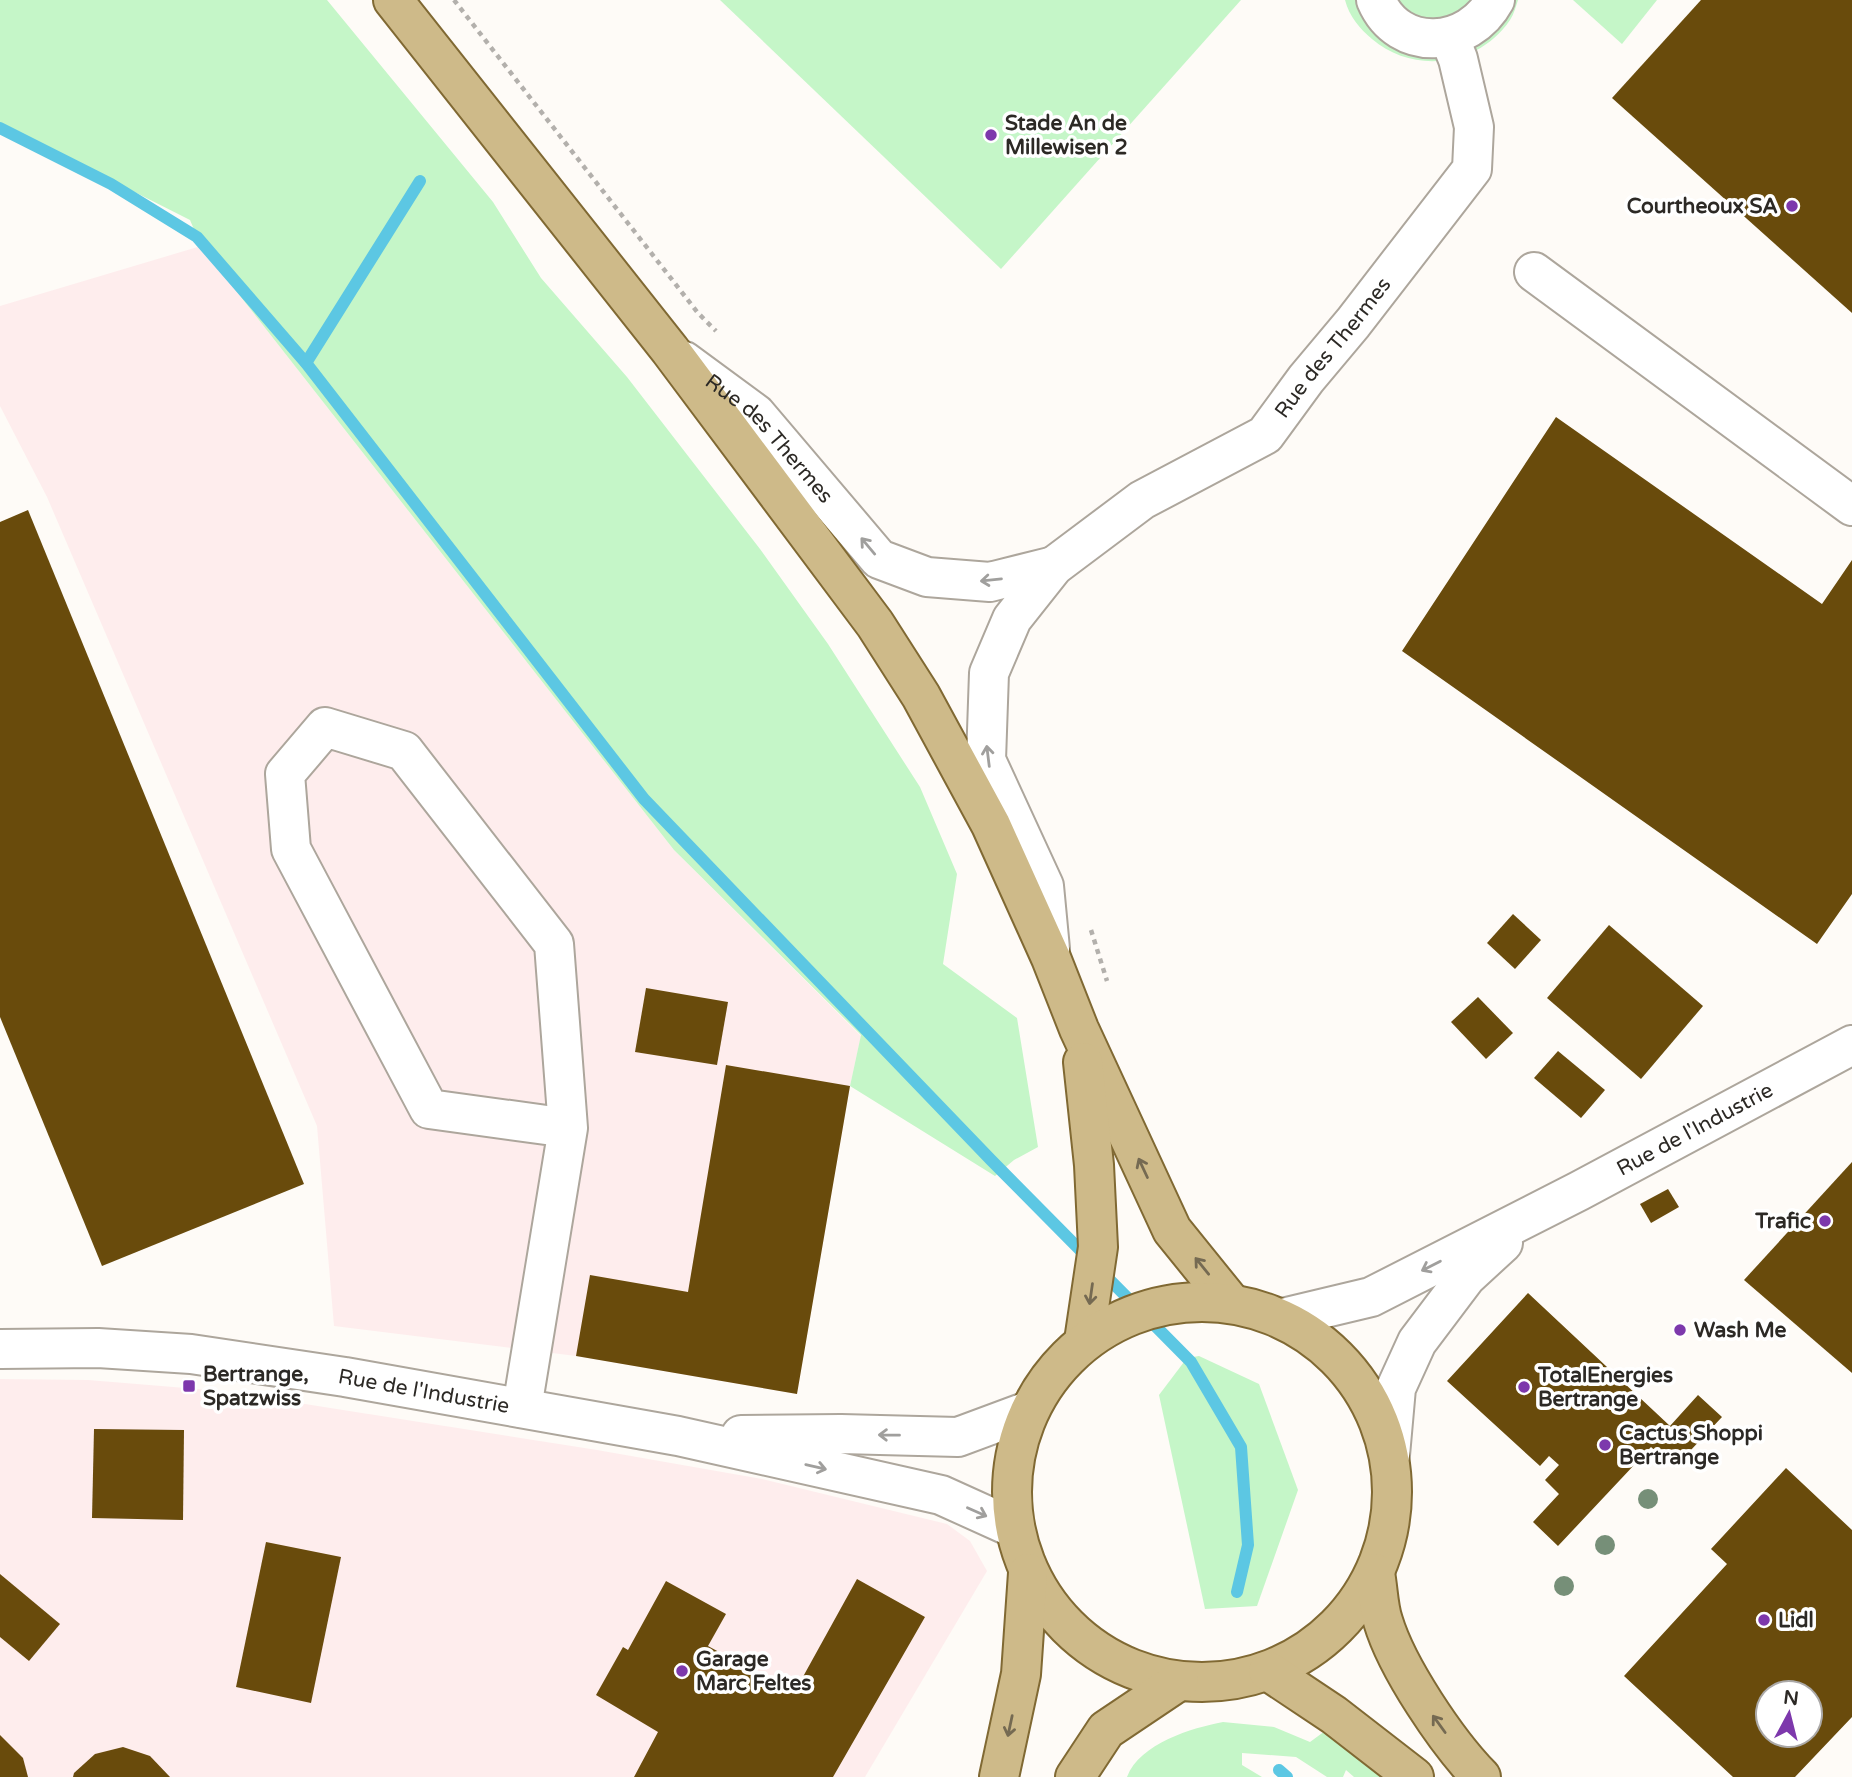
<svg xmlns="http://www.w3.org/2000/svg" width="1852" height="1777" viewBox="0 0 1852 1777" font-family="'Varela Round',sans-serif">
<style>
.industrial{fill:#feeded}
.green{fill:#c5f6c8}
.lines{fill:none;stroke-linecap:round;stroke-linejoin:round}
.stream{stroke:#5cc7e3;stroke-width:12}
.building{fill:#694b0c;fill-rule:evenodd}
.minor-casing{stroke:#ada69c;stroke-width:42}
.major-casing{stroke:#806933;stroke-width:42}
.path{stroke:#b3b0ac;stroke-width:4.5;stroke-dasharray:5 5;stroke-linecap:butt}
.minor{stroke:#fff;stroke-width:38}
.major{stroke:#ceba89;stroke-width:38}
.tree{fill:#768f78}
.oneway{stroke:#a09f9d}
.oneway2{stroke:#756a52}
.poi-dot{fill:#7d38ac;stroke:#fff;stroke-width:2.5}
.labels{text-anchor:middle;stroke-width:7;stroke-linejoin:round;paint-order:stroke}
.poi-label{font-size:21px;font-weight:bold;fill:#2c2925;stroke:#fff;text-anchor:start}
.street-label{font-size:21px;fill:#2c2925;stroke:#fff}
</style>
<rect width="100%" height="100%" fill="#fefbf7"/>
<g class="industrial">
<path d="M201,246L674,850L861,1036L850,1086L797,1394L576,1356L334,1326L317,1126L47,497L0,406V306Z"/>
<path d="M0,1379L88,1380L222,1391L597,1450L762,1479L947,1524L970,1541L987,1571L865,1777H0Z"/>
</g>
<g class="green">
<path d="M0,0H327L493,202L541,278L627,377L760,549L828,644L920,787L957,874L943,964L1017,1018L1038,1147L1014,1160L995,1176L850,1086L861,1035L674,850L201,246L190,220L0,124Z"/>
<path d="M720,0H1241L1001,269Z"/>
<path d="M1345,0H1518C1516,6 1514,14 1510,20C1479,66 1414,75 1372,39C1360,29 1349,16 1345,0Z"/>
<path d="M1573,0H1657L1622,44Z"/>
<path d="M1199,1356L1259,1384L1298,1490L1257,1606L1205,1609L1159,1395L1187,1358Z"/>
<path d="M1223,1722L1274,1727L1310,1742L1325,1731L1387,1777H1354L1346,1770L1343,1777H1327L1296,1757L1242,1753V1765L1262,1777H1127C1140,1743 1192,1728 1223,1722Z"/>
</g>
<g class="lines">
<g class="stream">
<path d="M0,128L111,184L197,237L306,363L644,799L991,1160L1191,1362L1241,1447L1248,1545L1237,1592"/>
<path d="M306,363L420,181"/>
<path d="M1279,1770L1287,1777"/>
</g>
</g>
<g class="building">
<path d="M1701,0H1852V313L1612,98Z"/>
<path d="M1556,417L1822,604L1852,560V894L1817,944L1402,651Z"/>
<path d="M28,510L304,1184L102,1266L0,1017V522Z"/>
<path d="M1513,914L1541,940L1515,969L1487,943Z"/>
<path d="M1609,925L1703,1006L1641,1079L1547,998Z"/>
<path d="M646,988L728,1002L717,1065L635,1052Z"/>
<path d="M1478,997L1513,1033L1486,1059L1451,1022Z"/>
<path d="M1558,1051L1605,1090L1581,1118L1534,1078Z"/>
<path d="M726,1065L850,1086L797,1394L576,1356L590,1275L688,1292Z"/>
<path d="M1852,1162V1373L1744,1280Z"/>
<path d="M1668,1189L1679,1207L1651,1223L1640,1204Z"/>
<path d="M1528,1293L1670,1426L1698,1395L1722,1417L1674,1468L1651,1447L1558,1546L1533,1522L1559,1494L1545,1480L1559,1465L1549,1456L1540,1466L1447,1381Z"/>
<path d="M94,1429L184,1430L183,1520L92,1518Z"/>
<path d="M1786,1468L1852,1530V1717L1795,1777H1733L1624,1676L1727,1564L1711,1549ZM1768,1693H1810V1735H1768Z"/>
<path d="M266,1542L341,1557L311,1703L236,1687Z"/>
<path d="M0,1574L60,1624L29,1661L0,1637Z"/>
<path d="M857,1579L925,1617L833,1777H634L658,1732L596,1695L623,1647L628,1650L666,1581L726,1614L708,1646L794,1693Z"/>
<path d="M0,1735L23,1758L28,1777H0Z"/>
<path d="M123,1747L150,1756L170,1777H73L74,1773L95,1754Z"/>
</g>
<g class="lines">
<g class="minor-casing">
<g id="minor">
<path d="M1376,0C1399,54 1469,48 1495,0"/>
<path d="M1534,272L1852,506"/>
<path id="s1" d="M684,361L756,414L879,559L927,577L990,582L1054,566"/>
<path id="s2" d="M1050,949L1044,886L986,760L989,673L1012,619L1054,566L1142,500L1265,435L1306,379L1353,323L1472,169L1474,127L1458,59L1449,37"/>
<path id="s3" d="M1283,1318L1371,1297L1579,1191L1852,1045"/>
<path id="s4" d="M0,1349L98,1348L191,1354L345,1377L678,1436L941,1495L1014,1528"/>
<path d="M522,1408L568,1128L554,944L404,751L325,727L285,774L291,849L429,1109L568,1128"/>
<path d="M741,1435L841,1434L958,1437L1028,1411"/>
<path d="M1390,1455L1396,1388L1417,1342L1466,1277L1503,1243"/>
</g>
</g>
<g class="major-casing">
<g id="major">
<path d="M393,0L670,350L875,624L921,696L991,825L1051,958L1079,1029L1172,1230L1231,1303"/>
<path d="M1083,1062L1094,1165L1098,1247L1084,1341"/>
<circle cx="1202" cy="1492" r="190"/>
<path d="M1375,1573C1378,1588 1378,1606 1383,1621C1397,1668 1447,1742 1481,1777"/>
<path d="M1268,1671L1334,1715L1414,1777"/>
<path d="M999,1777L1021,1674L1028,1573"/>
<path d="M1075,1777L1106,1730L1179,1681"/>
</g>
</g>
<g class="path">
<path d="M454,0L698,313L716,331"/>
<path d="M1091,930L1107,981"/>
</g>
<use href="#minor" class="minor"/>
<use href="#major" class="major"/>
</g>
<g class="tree">
<circle cx="1648" cy="1499" r="10"/>
<circle cx="1605" cy="1545" r="10"/>
<circle cx="1564" cy="1586" r="10"/>
</g>
<defs><path id="oneway-shaft" d="M-6 0H5M1.5-3L5.5 0L1.5 3" fill="none" stroke-width="1.6" stroke-linecap="round" stroke-linejoin="round" transform="scale(1.75)"/></defs>
<g class="oneway">
<use href="#oneway-shaft" transform="translate(868 546) rotate(-130)"/>
<use href="#oneway-shaft" transform="translate(991 580) rotate(174)"/>
<use href="#oneway-shaft" transform="translate(988 756) rotate(-97)"/>
<use href="#oneway-shaft" transform="translate(1431 1266) rotate(153)"/>
<use href="#oneway-shaft" transform="translate(889 1435) rotate(-179)"/>
<use href="#oneway-shaft" transform="translate(816 1467) rotate(13)"/>
<use href="#oneway-shaft" transform="translate(977 1512) rotate(24)"/>
</g>
<g class="oneway2">
<use href="#oneway-shaft" transform="translate(1143 1168) rotate(-115)"/>
<use href="#oneway-shaft" transform="translate(1202 1266) rotate(-129)"/>
<use href="#oneway-shaft" transform="translate(1091 1294) rotate(98)"/>
<use href="#oneway-shaft" transform="translate(1439 1724) rotate(-126)"/>
<use href="#oneway-shaft" transform="translate(1010 1726) rotate(102)"/>
</g>
<g class="poi-dot">
<circle cx="991" cy="135" r="7"/>
<circle cx="1792" cy="206" r="7"/>
<circle cx="1825" cy="1221" r="7"/>
<circle cx="1680" cy="1330" r="7"/>
<rect x="182" y="1379" width="14" height="14" rx="3.5"/>
<circle cx="1524" cy="1387" r="7"/>
<circle cx="1605" cy="1445" r="7"/>
<circle cx="1764" cy="1620" r="7"/>
<circle cx="682" cy="1671" r="7"/>
</g>
<g class="labels">
<g class="poi-label">
<text x="1005" y="130">Stade An de<tspan x="1005" dy="24">Millewisen 2</tspan></text>
<text x="1778" y="213" text-anchor="end">Courtheoux SA</text>
<text x="1811" y="1228" text-anchor="end">Trafic</text>
<text x="1694" y="1337">Wash Me</text>
<text x="203" y="1381">Bertrange,<tspan x="203" dy="24">Spatzwiss</tspan></text>
<text x="1538" y="1382">TotalEnergies<tspan x="1538" dy="24">Bertrange</tspan></text>
<text x="1619" y="1440">Cactus Shoppi<tspan x="1619" dy="24">Bertrange</tspan></text>
<text x="1778" y="1627">Lidl</text>
<text x="696" y="1666">Garage<tspan x="696" dy="24">Marc Feltes</tspan></text>
</g>
<g class="street-label">
<text dy="7" stroke="none"><textPath href="#s2" startOffset="775">Rue des Thermes</textPath></text>
<text dy="7" stroke="none"><textPath href="#s1" startOffset="116">Rue des Thermes</textPath></text>
<text dy="7" stroke="none"><textPath href="#s3" startOffset="455">Rue de l'Industrie</textPath></text>
<text dy="7" stroke="none"><textPath href="#s4" startOffset="427">Rue de l'Industrie</textPath></text>
</g>
</g>
<g transform="translate(1789 1714) rotate(7)"><circle r="33" fill="#ffffff" stroke="#aba9a8" stroke-width="2"/>
<path d="M0-5L12 26L0 18L-12 26Z" fill="#7d38ac"/>
<text y="-10" font-size="19" font-weight="bold" text-anchor="middle" fill="#2c2925">N</text>
</g>
</svg>
